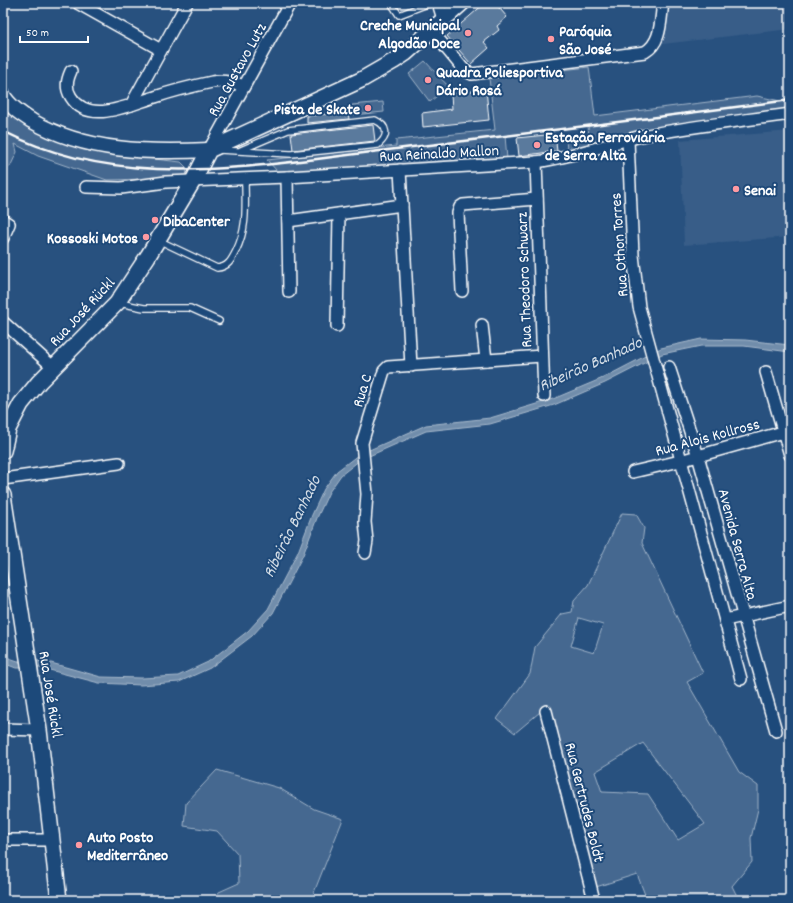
<svg xmlns="http://www.w3.org/2000/svg" width="793" height="903" viewBox="0 0 793 903" font-family="Dekko,sans-serif">
<style>
.built{fill:#375d88}
.green{fill:#446890;stroke:#a2b4c8;fill-rule:evenodd}
.water{fill:#718dab;stroke:#aabbcd}
.building{fill:#5a7a9d;stroke:#fff}
.lines{fill:none;stroke-linecap:round;stroke-linejoin:round}
.service-casing{stroke:#fff;stroke-width:8}
.minor-casing{stroke:#fff;stroke-width:14}
.tertiary-casing{stroke:#fff;stroke-width:17}
.secondary-casing{stroke:#fff;stroke-width:18}
.service{stroke:#1f4a7a;stroke-width:5.5}
.minor{stroke:#1f4a7a;stroke-width:11}
.tertiary{stroke:#1f4a7a;stroke-width:14}
.secondary{stroke:#1f4a7a;stroke-width:15}
.rail{stroke:#fff;stroke-width:2.5}
.poi-dot{fill:#ff9aa2;stroke:#1f4a7a;stroke-width:1.5}
.labels{text-anchor:middle;stroke-width:4;stroke-linejoin:round;paint-order:stroke}
.poi-label{font-size:16px;font-weight:bold;fill:#fff;stroke:#1f4a7a;text-anchor:start}
.street-label{font-size:16px;fill:#fff;stroke:#1f4a7a}
.water-label{font-size:17px;font-style:italic;fill:#d4dde6;stroke:#1f4a7a}
</style>
<rect width="100%" height="100%" fill="#28517f"/>
<filter id="ink" filterUnits="userSpaceOnUse"><feTurbulence type="fractalNoise" baseFrequency=".025" numOctaves="2"/><feDisplacementMap in="SourceGraphic" scale="8" xChannelSelector="R" yChannelSelector="G"/><feConvolveMatrix kernelMatrix="1 2 1 2 8 2 1 2 1" color-interpolation-filters="sRGB"/></filter>
<g filter="url(#ink)">
<g class="built">
<path d="M668,3H790V29L663,44Z"/>
<path d="M790,131V237L684,245L680,140Z"/>
</g>
<g class="green">
<path d="M425,61L448,86L430,102L409,74Z"/>
<path d="M589,67L595,116L757,96L780,101L790,100V110L567,151L566,139L589,136L588,126L505,136L507,159L287,171H277L267,160L396,146V140L495,130L489,78Z"/>
<path d="M383,102L384,112L353,115L352,105Z"/>
<path d="M3,103L109,154L181,162L187,168L186,178L107,180L38,156L15,144L17,152L10,167L3,163Z"/>
<path d="M622,513L636,514L644,528L642,543L703,673L687,682L739,772L758,786V809L751,838L752,862L732,886L739,900H647L637,874L596,887L553,717L540,712L515,733L497,719L530,674L535,647L562,614L572,612L574,601L588,585ZM579,618L603,625L594,653L571,646ZM643,743L705,824L678,840L648,794L602,792L595,772Z"/>
<path d="M217,770L279,788L314,809L343,819L311,900H213L219,892L239,883L238,854L217,831L184,826L186,803Z"/>
</g>
<path class="water" d="M701,339L745,340L790,345V352L744,346H701L662,354L605,383L554,405L490,424L426,431L360,460L341,475L329,492L317,518L303,555L273,613L252,636L210,668L179,682L141,685L99,683L42,668H16L3,663V656L18,661H44L101,677L142,678L178,676L208,662L248,631L268,609L298,552L312,515L324,489L337,471L358,455L426,425L490,418L553,399L603,378L661,348Z"/>
<g class="building">
<path d="M485,3H495L507,17L497,26L499,30L484,42L489,48L471,64L447,36Z"/>
<path d="M486,89L489,120L423,127L422,113L452,109L451,94Z"/>
<path d="M348,112L349,119L307,123V116Z"/>
<path d="M373,125L375,141L293,150L291,134Z"/>
<path d="M555,134L557,151L519,156L517,138Z"/>
</g>
<g class="lines">
<g class="service-casing">
<g id="service">
<path d="M391,3L399,15L430,3"/>
<path d="M219,150L291,154L378,145C389,136 388,126 375,120L288,130L241,150"/>
<path d="M158,240L217,268C228,267 231,261 236,251C248,226 245,206 245,179"/>
<path d="M119,303L144,308H190L219,321"/>
</g>
</g>
<g class="minor-casing">
<g id="minor">
<path d="M80,3L79,4L161,50"/>
<path d="M438,3L443,19"/>
<path d="M431,30L465,71L472,74L645,52C662,42 660,21 663,3"/>
<path d="M71,71C67,80 65,88 71,97C89,126 131,104 155,97C173,91 193,86 212,82C223,80 233,82 244,86"/>
<path d="M131,105L187,3"/>
<path d="M628,140L633,255L639,307L741,679"/>
<path d="M209,150L290,3"/>
<path d="M536,162L544,396"/>
<path d="M400,170L411,366"/>
<path d="M287,177L289,292"/>
<path d="M86,187L121,188L166,182L287,177L536,162C572,157 607,144 642,136C691,126 741,121 790,114"/>
<path d="M3,220L9,224L3,238"/>
<path d="M288,221L402,205"/>
<path d="M462,291L458,213L460,207L463,205L537,199"/>
<path d="M3,322L53,367"/>
<path d="M482,325L486,360"/>
<path d="M337,326L339,214"/>
<path d="M669,367L698,456L776,731"/>
<path d="M766,372L790,455"/>
<path d="M633,472L680,461L790,430"/>
<path d="M3,479L119,463"/>
<path d="M365,553L367,541L365,522L367,494L362,443L384,371L388,367L542,356"/>
<path d="M725,620L790,606"/>
<path d="M546,711L594,900"/>
<path d="M3,729L39,730"/>
<path d="M3,840H53"/>
</g>
</g>
<g class="tertiary-casing">
<path id="tertiary" d="M3,95C9,106 21,114 32,121C86,152 149,153 209,150"/>
</g>
<g class="secondary-casing">
<g id="secondary">
<path d="M3,451L8,429L21,404L39,382L117,303L148,256L193,181L209,150L361,80L394,61L406,53L462,3"/>
<path d="M3,495L39,730L59,900"/>
</g>
</g>
<use href="#service" class="service"/>
<use href="#minor" class="minor"/>
<use href="#tertiary" class="tertiary"/>
<use href="#secondary" class="secondary"/>
<path class="rail" d="M3,131C102,182 210,172 317,159C363,153 410,147 456,142C567,128 679,115 790,100"/>
</g>
</g>
<g class="poi-dot">
<circle cx="468" cy="33" r="4"/>
<circle cx="551" cy="39" r="4"/>
<circle cx="428" cy="80" r="4"/>
<circle cx="368" cy="108" r="4"/>
<circle cx="537" cy="145" r="4"/>
<circle cx="736" cy="189" r="4"/>
<circle cx="155" cy="220" r="4"/>
<circle cx="146" cy="237" r="4"/>
<circle cx="79" cy="845" r="4"/>
</g>
<g class="labels">
<g class="poi-label">
<text x="460" y="30" text-anchor="end">Creche Municipal<tspan x="460" dy="18">Algodão Doce</tspan></text>
<text x="559" y="36">Paróquia<tspan x="559" dy="18">São José</tspan></text>
<text x="436" y="77">Quadra Poliesportiva<tspan x="436" dy="18">Dário Rosá</tspan></text>
<text x="360" y="114" text-anchor="end">Pista de Skate</text>
<text x="545" y="142">Estação Ferroviária<tspan x="545" dy="18">de Serra Alta</tspan></text>
<text x="744" y="195">Senai</text>
<text x="163" y="226">DibaCenter</text>
<text x="138" y="243" text-anchor="end">Kossoski Motos</text>
<text x="87" y="842">Auto Posto<tspan x="87" dy="18">Mediterrâneo</tspan></text>
</g>
<g class="street-label">
<text transform="translate(236 69) rotate(-61)" y="6">Rua Gustavo Lutz</text>
<text transform="translate(439 152) rotate(-3)" y="6">Rua Reinaldo Mallon</text>
<text transform="translate(618 245) rotate(-94)" y="6">Rua Othon Torres</text>
<text transform="translate(523 280) rotate(-92)" y="6">Rua Theodoro Schwarz</text>
<text transform="translate(81 311) rotate(-47)" y="6">Rua José Rückl</text>
<text transform="translate(361 390) rotate(-73)" y="6">Rua C</text>
<text transform="translate(707 436) rotate(-15)" y="6">Rua Alois Kollross</text>
<text transform="translate(739 544) rotate(75)" y="6">Avenida Serra Alta</text>
<text transform="translate(52 694) rotate(81)" y="6">Rua José Rückl</text>
<text transform="translate(586 802) rotate(76)" y="6">Rua Gertrudes Boldt</text>
</g>
<g class="water-label">
<text transform="translate(590 363) rotate(-24)" y="6">Ribeirão Banhado</text>
<text transform="translate(291 526) rotate(-64)" y="6">Ribeirão Banhado</text>
</g>
</g>
<rect width="793" height="903" fill="none" stroke="#1f4a7a" stroke-width="16"/>
<rect x="8" y="8" width="777" height="887" fill="none" stroke="#fff" stroke-width="1.5" filter="url(#ink)"/>
<path d="M20 36v6h68v-6" fill="none" stroke="#ffffff" stroke-width="2"/>
<text x="26" y="36" font-size="12" fill="#ffffff" stroke="#1f4a7a" stroke-width="3" paint-order="stroke">50 m</text>
</svg>
